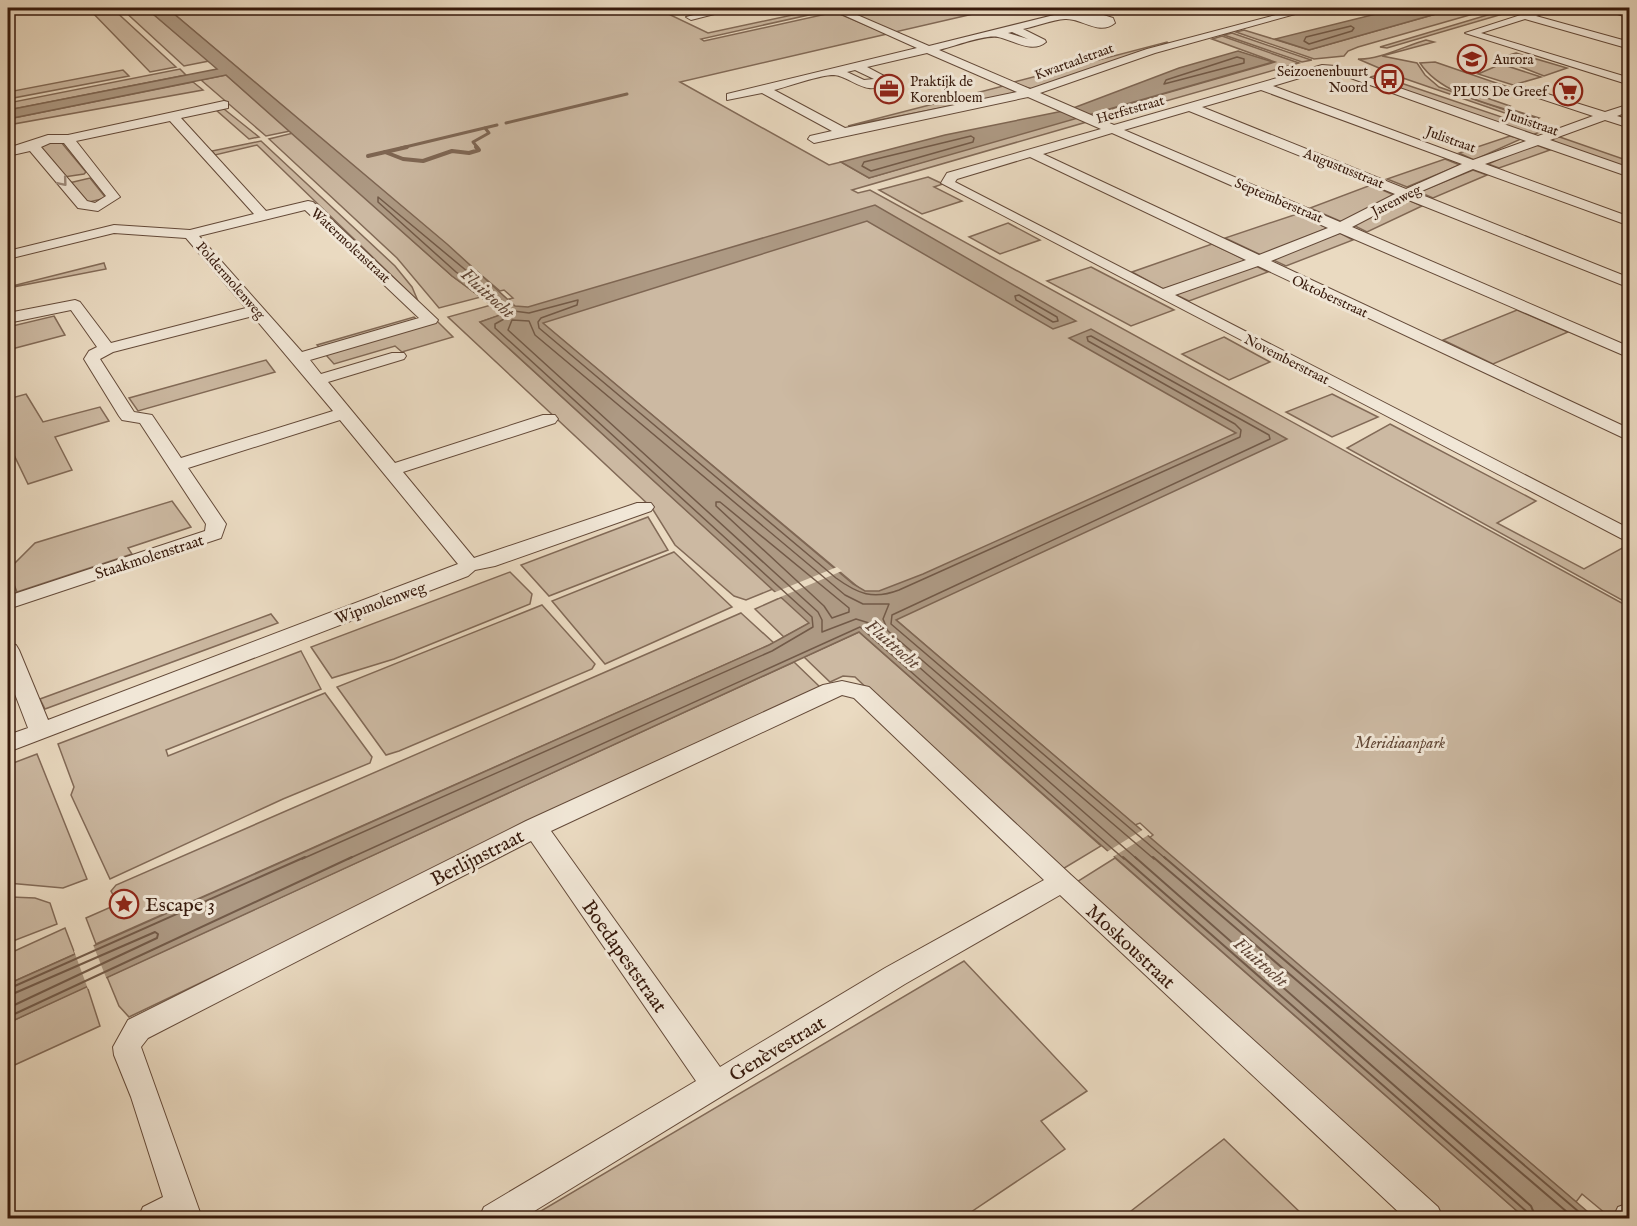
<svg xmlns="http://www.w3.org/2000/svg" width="1637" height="1226" viewBox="0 0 1637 1226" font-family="'IM FELL English',serif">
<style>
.green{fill:#ccb9a2;stroke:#826a57;stroke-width:1.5}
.water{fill:#ad9983;stroke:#7e6653;stroke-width:1.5}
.pier{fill:#eadac1}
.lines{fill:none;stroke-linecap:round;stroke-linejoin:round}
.shore-far1{stroke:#725a48;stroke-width:1.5}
.shore{stroke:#725a48;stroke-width:2}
.stream-far1{stroke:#7e6653;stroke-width:3}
.stream{stroke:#7e6653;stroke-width:4}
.minor-casing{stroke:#644a39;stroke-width:2}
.minor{fill:#f1e7d7;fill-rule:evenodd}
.oneway{stroke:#9d8b7c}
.labels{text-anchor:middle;stroke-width:6;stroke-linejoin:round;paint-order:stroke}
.far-poi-label{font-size:14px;fill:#371a0c;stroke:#f1e7d7;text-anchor:start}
.far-street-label{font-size:14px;fill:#371a0c;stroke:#f1e7d7}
.street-label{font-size:16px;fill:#371a0c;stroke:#f1e7d7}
.park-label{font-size:16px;font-style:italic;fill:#644a39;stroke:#f1e7d7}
.water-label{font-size:18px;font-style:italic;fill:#604636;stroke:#f1e7d7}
.near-street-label{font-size:20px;fill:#371a0c;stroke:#f1e7d7}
.near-poi-label{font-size:20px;fill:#371a0c;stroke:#f1e7d7;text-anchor:start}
</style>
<rect width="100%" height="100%" fill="#eadac1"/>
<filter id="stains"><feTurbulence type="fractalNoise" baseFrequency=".00333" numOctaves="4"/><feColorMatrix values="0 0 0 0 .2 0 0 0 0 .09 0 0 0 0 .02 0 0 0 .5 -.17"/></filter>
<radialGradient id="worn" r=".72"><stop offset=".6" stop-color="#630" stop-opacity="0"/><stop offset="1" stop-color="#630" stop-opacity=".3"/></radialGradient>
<g class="green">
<path d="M88,8H112L176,67L150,72Z"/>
<path d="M121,8H146L209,61L184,66Z"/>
<path d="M167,8H656L708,33L825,8L831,10L701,39L704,41L835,12L887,34L680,82L829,165L841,162L869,178L1078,116L1090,121L852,190L858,193L870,190L1629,607V1218H1611L1582,1194L1576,1202L1149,838L1153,835L1140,823L1135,825L858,587L542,323L514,306L509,299L513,298L504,290L500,291Z"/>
<path d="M857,8H999L895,32L844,10Z"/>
<path d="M1457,8H1494L1358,47L1348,51L1344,56L1314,59L1236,32L1244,30L1309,50Z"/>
<path d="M1511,8H1523L1387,48L1380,47Z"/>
<path d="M1232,33L1311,60H1312L1302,62L1224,35Z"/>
<path d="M1222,36L1299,63L1103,119L1093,114L1275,62L1212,39Z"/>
<path d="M1426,40L1434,42L1382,56L1417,63L1425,75L1439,87L1534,120L1531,122L1400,77L1358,59C1378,60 1405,46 1426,40Z"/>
<path d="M1168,43L1032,89L1010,83L1167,42Z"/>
<path d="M1516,53L1567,68L1544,76L1498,58Z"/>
<path d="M1435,62L1508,87L1481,96L1510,106L1507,108L1539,118L1537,119C1500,106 1442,97 1420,63Z"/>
<path d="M1501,64L1541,77L1513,85L1478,74Z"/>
<path d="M180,69L186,75L8,110V103Z"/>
<path d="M123,70L129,76L8,99V92Z"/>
<path d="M226,75L290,131L266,136L201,80Z"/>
<path d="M1374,76L1395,81L1543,131L1532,135L1366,78Z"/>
<path d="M193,82L203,90L8,125V119Z"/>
<path d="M1007,85L1019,90L1018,93L848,126Z"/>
<path d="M224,109L259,137L249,139L216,110Z"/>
<path d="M293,133L452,276L481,297L439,308L397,258L269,139Z"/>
<path d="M1554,135L1629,161V170L1542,140Z"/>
<path d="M1510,136L1521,139L1474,160L1459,153Z"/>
<path d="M261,141L395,266L412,287L418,301L257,145L215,155L212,151Z"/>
<path d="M61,142L86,172L84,174L64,177L41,147L46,143Z"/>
<path d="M1534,144L1550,150L1499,168L1488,164Z"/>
<path d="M1445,159L1460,165L1407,187L1387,179Z"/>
<path d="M1473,170L1487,175L1433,198L1419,192Z"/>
<path d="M928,177L943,184L934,187L962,201L922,214L879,190Z"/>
<path d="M90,178L106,198L85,203L69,183Z"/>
<path d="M1371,185L1394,195L1342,222L1310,208Z"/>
<path d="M1406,199L1422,206L1367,232L1353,225Z"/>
<path d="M1297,214L1328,228L1261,255L1225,238Z"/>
<path d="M1008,223L1040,240L1000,254L969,237Z"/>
<path d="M1340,233L1353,240L1286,266L1271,259Z"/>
<path d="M1212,244L1248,261L1163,289L1132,272Z"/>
<path d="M104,263L106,269L8,288V287Z"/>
<path d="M1254,265L1268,272L1189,301L1174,294Z"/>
<path d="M1091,267L1174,310L1131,326L1047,281Z"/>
<path d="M491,305L501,315L480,322L773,589L746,600L734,596L675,545L652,508L448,317Z"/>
<path d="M1517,310L1568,332L1493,364L1443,340Z"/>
<path d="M54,316L65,335L8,350V327Z"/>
<path d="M414,317L423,325L437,321L453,337L402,352L395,346L334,364L317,345Z"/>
<path d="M1224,337L1270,362L1229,380L1182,354Z"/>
<path d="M266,360L275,372L138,411L129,398Z"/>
<path d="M26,394L43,422L100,407L109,421L55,437L72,470L28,484L12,451L8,452V399Z"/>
<path d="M1332,394L1378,417L1332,437L1286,412Z"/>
<path d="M1390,424L1536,501L1497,523L1584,569L1624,547L1629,550V604L1347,448Z"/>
<path d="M172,501L191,527L128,548L132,554L17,592L8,570L35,543Z"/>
<path d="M648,517L668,550L549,596L521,565Z"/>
<path d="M674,552L732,607L605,664L552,601Z"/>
<path d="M510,572L532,594L530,604L394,659L332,678L311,647Z"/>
<path d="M782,597L810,623L784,637L755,609Z"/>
<path d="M542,605L595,664L592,669L399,751L386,755L337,687Z"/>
<path d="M741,613L774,643L96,944L86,918L118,904L111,891L116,885Z"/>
<path d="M271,614L278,623L45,709L40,699Z"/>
<path d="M859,632L1101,846L1061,870L855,677L843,676L830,682L804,657Z"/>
<path d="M301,651L321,689L166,750L168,756L325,693L372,757L370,763L283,799L110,879L71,795L74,787L58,744Z"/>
<path d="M794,662L820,687L129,1017L119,1006L107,977Z"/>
<path d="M37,754L87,879L63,888L8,883V765Z"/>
<path d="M1115,858L1525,1218H1445L1293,1077L1075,883Z"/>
<path d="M11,897L35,898L50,903L57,924L8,943V899Z"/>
<path d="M65,928L75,954L8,984V954Z"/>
<path d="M964,961L1087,1091L1041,1121L1065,1149L962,1218H907L905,1216L900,1218H529Z"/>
<path d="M87,986L100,1026L8,1068V1023Z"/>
<path d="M1224,1139L1306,1218H1122Z"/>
</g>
<g class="water">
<path d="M146,8H167L447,244L515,306L528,307L875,205L1076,321L1053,329L867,221L543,323L853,584L865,591H879L923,574L1236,433L1069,338L1091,329L1287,439L896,620L1595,1218H1525L859,632L8,1023V984L769,645L809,623L480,322L500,315L491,305L452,276L226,75L8,119V110L217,69Z"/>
<path d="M1400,8H1457L1309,50L1275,39Z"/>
<path d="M1238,51L1273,62L869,178L841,162L945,135L1068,110L1179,68Z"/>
</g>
<g class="pier">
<path d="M837,567L842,571L778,598L773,593Z"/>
<path d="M1144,829L1150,834L1111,858L1105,853Z"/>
<path d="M92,942L107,980L88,989L74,951Z"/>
</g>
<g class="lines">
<g class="shore-far1">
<path d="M1351,26L1354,28L1352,31L1309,44L1304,41L1306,37Z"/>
<path d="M1237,57L1244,59V63L1164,84L1166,80Z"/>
<path d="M971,136L974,138L973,142L871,171L862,166L864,162Z"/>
<path d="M378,197L480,282V286L477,287L456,272L378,202Z"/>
<path d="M1019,295L1057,317L1058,321L1053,322L1016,300L1015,296Z"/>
<path d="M716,502H720L849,608V612L832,618L824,606L716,506Z"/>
<path d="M302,859L772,651L813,627L812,617L495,328V324L504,319L507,310L529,313L578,300L577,305L541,318L538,322L539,328L836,578C858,594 873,600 899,590L1240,437L1241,430L1235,424L1088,341L1087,337L1091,336L1269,435L1270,439L892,615L891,624L1166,859"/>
<path d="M348,859L860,627L1124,859"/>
<path d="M1137,859L869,623L856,619L822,632V620L818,612L508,330L512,320L529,321L535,335L845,595L863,604H889L883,619L888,631L1154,859"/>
</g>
<g class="shore">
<path d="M1123,857L1526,1211L1528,1218"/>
<path d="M1135,857L1531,1206L1536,1218"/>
<path d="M1153,857L1574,1218"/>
<path d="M1164,857L1586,1218"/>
<path d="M8,989L305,857"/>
<path d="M8,996L155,932L158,934L157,938L8,1008"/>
<path d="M8,1017L352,857"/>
</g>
<g class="stream-far1">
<path d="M506,123L627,94"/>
<path d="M401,148L497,125"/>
<path d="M478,148L473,142L489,133L485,128"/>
</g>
<g class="stream">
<path d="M385,152L403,159L423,161L452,151L469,153L479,150L476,147"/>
<path d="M368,156L407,147"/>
</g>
<g class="minor-casing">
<g id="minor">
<path d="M721,8H738L691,20L686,17Z"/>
<path d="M828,8H841L929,46L1082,8H1102L1094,12L1113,18L1115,23C1099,36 1082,18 1065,19C1052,20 1037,26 1023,29L1045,40L1046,42C1032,54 1013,40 998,37C986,34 952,47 939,50L1030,89L1147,49L1302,8H1317L1155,53L1040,93L1114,125L1322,65L1336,66L1538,136L1593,116L1517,91V87H1525L1605,112L1630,104V111L1617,116L1630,120V128L1605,120L1550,140L1630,168V177L1538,145L1485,164L1630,217V226L1473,169L1417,193L1630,278V288L1406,199L1352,227L1630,347V358L1340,233L1271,261L1630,429V441L1258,266L1175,295L1630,529V543L941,183L947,173L1101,129L1028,97L814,143L808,139L810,136L832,131L762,93L727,100V94L917,48ZM1012,32L1028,39L1008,33ZM927,53L1017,92L845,128L774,90C790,86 819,75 834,75C851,76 867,99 887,82L886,77L867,67ZM855,70L874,79L864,80L847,72ZM1323,71H1331L1526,141L1473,160L1273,86ZM1261,90L1462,164L1406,189L1202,107ZM1189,111L1395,194L1340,222L1124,130ZM1112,133L1328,228L1259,255L1043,154ZM1030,157L1246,260L1163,289L955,182L957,179Z"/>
<path d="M1542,8H1556L1536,16L1630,42V49L1525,19L1481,33L1630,78V85L1465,33Z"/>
<path d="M1599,8H1614L1630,12V18Z"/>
<path d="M224,101L228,102V108L181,118L266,211L308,201L313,202L438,320L436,323L310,360L321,374L392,353H404L406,356L404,359L328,382L395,463L543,415H555L558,419L555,423L403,472L474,558L637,503H651L654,507L651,511L495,566L475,570L468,576L8,752V735L28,728L8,676V643L16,645L19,650L48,720L458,564L340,420L188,468L226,524L221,538L8,609V596L205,531L206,524L140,423L122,420L119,416L84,359L89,351L97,347L71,310L8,323V313L75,300L80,302L111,343L246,308L186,238L114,233L8,259V251L114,225L190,230L254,214L170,121L76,141L120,197L98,211L78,208L30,151L8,156V148L48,135H68ZM50,143H64L106,196L95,203L87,201L41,147ZM305,210L419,318L302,352L199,236ZM253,316L333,411L181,458L152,415L134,412L100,359L113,352Z"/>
<path d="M842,681L869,687L1071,875L1438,1207L1443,1218H1405L1060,895L905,984L523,1218H479L484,1207L696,1081L531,841L148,1038L141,1047L202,1218H138L143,1207L163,1197L131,1097L114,1055L113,1047L128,1020L526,821L823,685ZM842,695L854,698L1044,880L885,968L720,1067L551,831Z"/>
<path d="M1629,1203L1630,1218H1613L1618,1207Z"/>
</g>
</g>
<use href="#minor" class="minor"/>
</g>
<defs><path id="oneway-chevron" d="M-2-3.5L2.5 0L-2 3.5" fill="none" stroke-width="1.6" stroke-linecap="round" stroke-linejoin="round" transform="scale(1.5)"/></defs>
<use class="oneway" href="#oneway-chevron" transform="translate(63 182) rotate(50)"/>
<defs>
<g id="school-ring" transform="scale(1.5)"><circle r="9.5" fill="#f1e7d7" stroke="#8f2418" stroke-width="1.5"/><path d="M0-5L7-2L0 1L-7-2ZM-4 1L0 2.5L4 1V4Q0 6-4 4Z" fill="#8f2418"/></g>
<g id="bus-ring" transform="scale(1.5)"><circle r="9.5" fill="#f1e7d7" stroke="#8f2418" stroke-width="1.5"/><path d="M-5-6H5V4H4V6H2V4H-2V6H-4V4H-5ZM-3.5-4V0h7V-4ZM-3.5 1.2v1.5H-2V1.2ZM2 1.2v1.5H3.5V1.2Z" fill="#8f2418"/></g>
<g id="office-ring" transform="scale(1.5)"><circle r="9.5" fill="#f1e7d7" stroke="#8f2418" stroke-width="1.5"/><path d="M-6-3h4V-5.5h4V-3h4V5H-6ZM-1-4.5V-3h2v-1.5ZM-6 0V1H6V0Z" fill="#8f2418"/></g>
<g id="supermarket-ring" transform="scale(1.5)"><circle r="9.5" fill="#f1e7d7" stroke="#8f2418" stroke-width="1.5"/><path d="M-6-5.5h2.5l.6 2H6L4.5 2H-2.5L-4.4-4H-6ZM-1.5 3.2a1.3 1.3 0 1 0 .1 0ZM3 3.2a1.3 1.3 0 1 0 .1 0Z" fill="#8f2418"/></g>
<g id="sight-ring" transform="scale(1.5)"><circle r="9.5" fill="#f1e7d7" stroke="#8f2418" stroke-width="1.5"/><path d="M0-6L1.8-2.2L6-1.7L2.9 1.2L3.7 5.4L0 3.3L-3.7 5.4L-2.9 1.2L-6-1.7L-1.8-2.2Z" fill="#8f2418"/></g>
</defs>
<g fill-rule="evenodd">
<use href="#school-ring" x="1472" y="59"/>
<use href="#bus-ring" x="1389" y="79"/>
<use href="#office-ring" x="889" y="89"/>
<use href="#supermarket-ring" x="1568" y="91"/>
<use href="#sight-ring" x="124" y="904"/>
</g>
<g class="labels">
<g class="far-poi-label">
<text x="1493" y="64">Aurora</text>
<text x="1368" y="76" text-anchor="end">Seizoenenbuurt<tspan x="1368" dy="16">Noord</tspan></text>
<text x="910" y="86">Praktijk de<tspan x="910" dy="16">Korenbloem</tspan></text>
<text x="1547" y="96" text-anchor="end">PLUS De Greef</text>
</g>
<g class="far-street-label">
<text transform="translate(1074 61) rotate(-20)" y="5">Kwartaalstraat</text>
<text transform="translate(1130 109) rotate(-16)" y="5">Herfststraat</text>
<text transform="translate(1532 122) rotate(19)" y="5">Junistraat</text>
<text transform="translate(1451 139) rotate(20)" y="5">Julistraat</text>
<text transform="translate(1344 168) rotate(22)" y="5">Augustusstraat</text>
<text transform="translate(1279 200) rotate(23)" y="5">Septemberstraat</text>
<text transform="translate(1396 200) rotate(-27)" y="5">Jarenweg</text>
<text transform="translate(351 245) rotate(43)" y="5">Watermolenstraat</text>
<text transform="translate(231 280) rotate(49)" y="5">Poldermolenweg</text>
<text transform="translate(1330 296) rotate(25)" y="5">Oktoberstraat</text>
<text transform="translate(1287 359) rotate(27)" y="5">Novemberstraat</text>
</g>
<g class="street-label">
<text transform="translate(149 556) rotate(-18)" y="6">Staakmolenstraat</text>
<text transform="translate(380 602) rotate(-20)" y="6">Wipmolenweg</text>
</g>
<g class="park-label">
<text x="1400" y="748">Meridiaanpark</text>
</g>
<g class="water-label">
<text transform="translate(488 293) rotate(42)" y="6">Fluittocht</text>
<text transform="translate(893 644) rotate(41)" y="6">Fluittocht</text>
<text transform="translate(1261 962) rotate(41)" y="6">Fluittocht</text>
</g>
<g class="near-street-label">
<text transform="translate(477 857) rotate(-27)" y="7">Berlijnstraat</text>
<text transform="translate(1131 946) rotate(43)" y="7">Moskoustraat</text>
<text transform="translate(625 956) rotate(55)" y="7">Boedapeststraat</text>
<text transform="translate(777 1048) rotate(-31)" y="7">Genèvestraat</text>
</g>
<g class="near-poi-label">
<text x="145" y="911">Escape 3</text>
</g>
</g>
<rect width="1637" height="1226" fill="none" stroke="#eadac1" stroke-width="30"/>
<rect x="9" y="9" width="1619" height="1208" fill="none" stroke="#371a0c" stroke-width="3"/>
<rect x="15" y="15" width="1607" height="1196" fill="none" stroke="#371a0c" stroke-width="1.5"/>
<rect width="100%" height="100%" filter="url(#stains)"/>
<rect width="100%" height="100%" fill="url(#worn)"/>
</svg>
